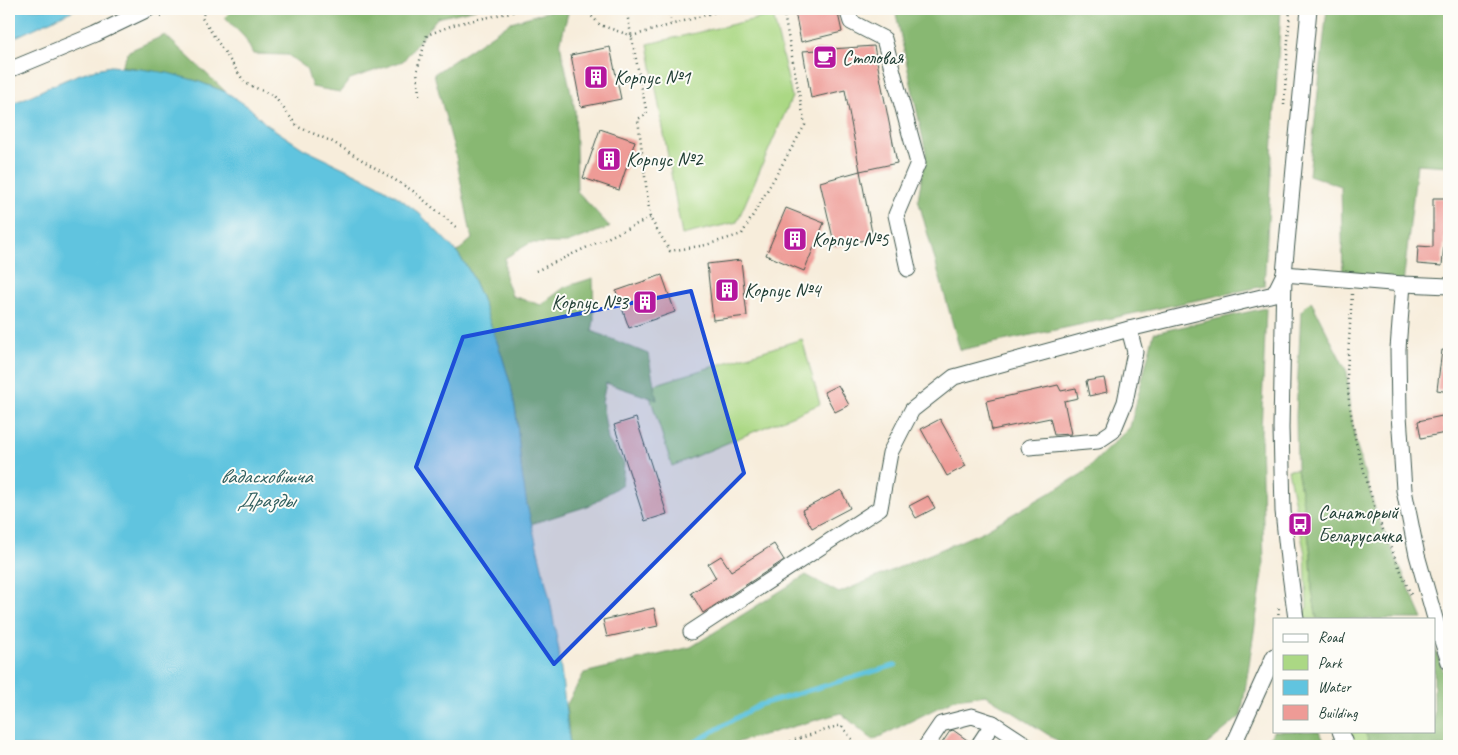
<svg xmlns="http://www.w3.org/2000/svg" width="1458" height="755" viewBox="0 0 1458 755" font-family="Caveat,sans-serif">
<style>
.green{fill:#abd884;stroke:#658a5c}
.forest{fill:#88b872;stroke:#547a53}
.water{fill:#61c4df;stroke:#40808a}
.lines{fill:none;stroke-linecap:round;stroke-linejoin:round}
.stream{stroke:#61c4df;stroke-width:4.5}
.building{fill:#ee9b96}
.minor-casing{stroke:#3f574d;stroke-width:17}
.path{stroke:#3f574d;stroke-width:2.5;stroke-dasharray:1 4;stroke-linecap:butt}
.minor{stroke:#fff;stroke-width:15}
.marked{fill:#1d4ed8;fill-opacity:0.2;stroke:#1d4ed8;stroke-width:4;stroke-linejoin:round}
.labels{text-anchor:middle;stroke-width:4;stroke-linejoin:round;paint-order:stroke}
.poi-label{font-size:20px;fill:#1f3d34;stroke:#fdfcf7;text-anchor:start}
.water-label{font-size:21px;font-style:italic;fill:#305f5f;stroke:#fdfcf7}
</style>
<rect width="100%" height="100%" fill="#fdfcf7"/>
<filter id="ink" filterUnits="userSpaceOnUse"><feTurbulence type="fractalNoise" baseFrequency=".02" numOctaves="2"/><feDisplacementMap in="SourceGraphic" scale="10" xChannelSelector="R" yChannelSelector="G"/><feConvolveMatrix kernelMatrix="1 2 1 2 8 2 1 2 1" color-interpolation-filters="sRGB"/></filter>
<filter id="wash" filterUnits="userSpaceOnUse"><feTurbulence type="fractalNoise" baseFrequency=".0096" numOctaves="4" result="noise"/><feDisplacementMap in="SourceGraphic" scale="20" xChannelSelector="R" yChannelSelector="G"/><feGaussianBlur stdDeviation="1.12" result="paint"/><feColorMatrix in="noise" values="0 0 0 0 0 0 0 0 0 0 0 0 0 0 0 0 0 1.4 0 .05"/><feComposite in="paint" operator="in"/></filter>
<g filter="url(#wash)">
<rect width="100%" height="100%" fill="#f7eddb"/>
<g class="green">
<path d="M773,15L792,97L737,222L682,235L648,44Z"/>
<path d="M802,339L820,404L672,466L647,387Z"/>
<path d="M1297,469L1306,519L1311,555L1312,590L1317,619H1303L1307,607L1305,554L1288,470Z"/>
<path d="M1340,731H1365L1372,746H1346Z"/>
</g>
<g class="forest">
<path d="M233,9H476L437,18L403,61L350,79L340,92L312,87L306,68L288,55L253,54L245,38L225,17Z"/>
<path d="M557,9H569L560,44L575,110L577,191L610,227L567,243H530L505,258V276L512,296L541,305L565,287L593,278L594,320L592,331L648,354L657,400L606,383L602,402L608,440L624,463L622,484L591,505L531,524L523,486L516,413L511,386L502,356L481,297L470,272L457,252L472,239L455,152L434,74L511,22Z"/>
<path d="M895,9H1281L1264,286L960,350L918,199L926,153Z"/>
<path d="M1327,9H1449V166L1417,164L1403,284L1343,275L1341,186L1309,175Z"/>
<path d="M165,35L226,92L197,81L141,69L121,66L129,51Z"/>
<path d="M1311,301L1347,372L1349,402L1356,443L1377,516L1423,619H1317L1312,590L1311,555L1306,519L1297,469L1296,416L1301,311Z"/>
<path d="M1266,308L1261,433L1264,567L1241,716L1205,746H1066L986,695L955,699L873,740L841,713L724,746H570L566,706L584,673L691,647L806,575L839,593L982,532L1082,474L1130,427L1154,333Z"/>
<path d="M1434,647L1449,685V746H1372L1364,731H1434Z"/>
<path d="M1274,730V731H1319L1327,746H1266Z"/>
</g>
<g class="water">
<path d="M9,9H76L9,40Z"/>
<path d="M111,66L141,69L168,73L197,81L226,92L250,108L266,124L304,149L377,184L398,197L420,214L457,252L470,272L481,297L502,356L511,386L516,413L521,468L527,505L550,600L558,645L570,746H9V101L14,102L21,100C50,87 79,71 111,66Z"/>
</g>
<g class="lines">
<path class="stream" d="M692,746L693,743L759,705L896,665"/>
</g>
<g id="blocks">
<g class="building">
<path d="M811,9H837L842,32L801,42L795,12Z"/>
<path d="M874,46L897,163L860,171L845,90L811,98L803,51Z"/>
<path d="M610,47L621,99L581,107L571,55Z"/>
<path d="M600,129L635,141L619,190L583,178Z"/>
<path d="M860,171L873,238L835,247L820,182Z"/>
<path d="M1433,198H1449V233H1445L1442,266L1417,264L1418,246L1433,247Z"/>
<path d="M786,208L824,223L804,271L766,255Z"/>
<path d="M741,260L747,316L713,320L707,264Z"/>
<path d="M662,275L675,312L629,328L616,291Z"/>
<path d="M1442,350L1449,351V392L1437,390Z"/>
<path d="M1104,378L1107,392L1089,396L1086,381Z"/>
<path d="M838,385L849,405L835,412L824,392Z"/>
<path d="M1058,385L1061,391L1076,388L1078,398L1064,401L1071,434L1054,435L1050,418L992,430L986,401Z"/>
<path d="M1442,416L1445,433L1421,438L1418,421Z"/>
<path d="M636,418L667,514L645,521L614,425Z"/>
<path d="M940,419L966,466L947,476L921,429Z"/>
<path d="M841,490L850,508L812,528L802,510Z"/>
<path d="M928,496L935,508L916,518L909,506Z"/>
<path d="M774,544L784,560L703,613L691,593L716,578L708,564L721,556L731,571Z"/>
<path d="M654,608L658,626L607,637L603,620Z"/>
<path d="M953,730L970,742L969,746H940L950,731Z"/>
</g>
</g>
</g>
<g filter="url(#ink)">
<use href="#blocks" fill-opacity="0" stroke="#3f574d" stroke-width="1"/>
<g class="lines">
<g class="minor-casing">
<g id="minor">
<path d="M847,9L851,22L884,39L918,163L896,215L908,269"/>
<path d="M9,70L96,34L148,9"/>
<path d="M1284,274L1403,284L1449,286"/>
<path d="M1403,284L1398,349L1399,415L1404,490L1417,555L1438,629L1449,662"/>
<path d="M1029,447L1098,441L1113,431L1125,402L1135,352L1129,329"/>
<path d="M1296,619L1288,559L1283,511L1281,428L1284,274L1309,9"/>
<path d="M691,632L880,508L890,453L912,410L954,377L1129,329L1274,294L1284,274"/>
<path d="M993,723L1028,746"/>
<path d="M1340,731L1346,746"/>
<path d="M926,746L941,724L972,716L993,723L978,746"/>
<path d="M1233,746L1274,656"/>
</g>
</g>
<g class="path">
<path d="M205,9L202,18L245,83L274,96L298,127L331,141L413,191L456,227"/>
<path d="M585,9L600,25L632,36L726,9"/>
<path d="M626,9L647,114L638,119L650,218L670,251L706,245L742,234L805,125L783,9"/>
<path d="M668,9L671,24"/>
<path d="M161,16L177,9"/>
<path d="M11,83L17,101"/>
<path d="M419,95L417,71L427,35L456,24L526,9"/>
<path d="M1284,105L1290,9"/>
<path d="M536,271L650,218"/>
<path d="M1352,294L1347,372L1349,402L1356,443L1377,516L1412,597"/>
<path d="M1278,619L1279,606"/>
<path d="M1446,676L1449,685"/>
<path d="M776,746L841,725L857,746"/>
<path d="M1318,746L1329,743"/>
</g>
<use href="#minor" class="minor"/>
</g>
</g>
<path class="marked" d="M691,291L744,473L554,664L416,467L463,337Z"/>
<defs>
<g id="cafe-square" transform="scale(1.25)"><rect x="-9" y="-9" width="18" height="18" rx="4" fill="#b5179e" stroke="#fdfcf7"/><path d="M-5.5-4.5H6V0H3Q3 3.5 0 3.5H-2.5Q-5.5 3.5-5.5 0ZM3-3.2v2h1.7v-2ZM-6 4.5H4V6H-6Z" fill="#fff"/></g>
<g id="building-square" transform="scale(1.25)"><rect x="-9" y="-9" width="18" height="18" rx="4" fill="#b5179e" stroke="#fdfcf7"/><path d="M-4-6H4V6H1V3H-1V6H-4ZM-2.5-4.3h1.7v1.8h-1.7ZM.8-4.3h1.7v1.8H.8ZM-2.5-1h1.7V.8h-1.7ZM.8-1h1.7V.8H.8Z" fill="#fff"/></g>
<g id="bus-square" transform="scale(1.25)"><rect x="-9" y="-9" width="18" height="18" rx="4" fill="#b5179e" stroke="#fdfcf7"/><path d="M-5-6H5V4H4V6H2V4H-2V6H-4V4H-5ZM-3.5-4V0h7V-4ZM-3.5 1.2v1.5H-2V1.2ZM2 1.2v1.5H3.5V1.2Z" fill="#fff"/></g>
</defs>
<g fill-rule="evenodd">
<use href="#cafe-square" x="825" y="57"/>
<use href="#building-square" x="596" y="77"/>
<use href="#building-square" x="609" y="159"/>
<use href="#building-square" x="795" y="239"/>
<use href="#building-square" x="727" y="290"/>
<use href="#building-square" x="645" y="302"/>
<use href="#bus-square" x="1300" y="524"/>
</g>
<g class="labels">
<g class="poi-label">
<text x="842" y="64">Столовая</text>
<text x="614" y="84">Корпус №1</text>
<text x="626" y="166">Корпус №2</text>
<text x="812" y="246">Корпус №5</text>
<text x="744" y="297">Корпус №4</text>
<text x="628" y="309" text-anchor="end">Корпус №3</text>
<text x="1318" y="519">Санаторый<tspan x="1318" dy="23">Беларусачка</tspan></text>
</g>
<g class="water-label">
<text x="266" y="483">вадасховішча<tspan x="266" dy="24">Дразды</tspan></text>
</g>
</g>
<rect width="1458" height="755" fill="none" stroke="#fdfcf7" stroke-width="30"/>
<rect x="1273" y="618" width="162" height="115" fill="#fdfcf7" stroke="#a4b0a9"/>
<rect x="1283" y="634" width="25" height="8" fill="#ffffff" stroke="#a4b0a9"/>
<text x="1318" y="642" font-size="15" fill="#1f3d34">Road</text>
<rect x="1283" y="655" width="25" height="15" fill="#abd884" stroke="#a4b0a9"/>
<text x="1318" y="668" font-size="15" fill="#1f3d34">Park</text>
<rect x="1283" y="680" width="25" height="15" fill="#61c4df" stroke="#a4b0a9"/>
<text x="1318" y="692" font-size="15" fill="#1f3d34">Water</text>
<rect x="1283" y="705" width="25" height="15" fill="#ee9b96" stroke="#a4b0a9"/>
<text x="1318" y="718" font-size="15" fill="#1f3d34">Building</text>
</svg>
